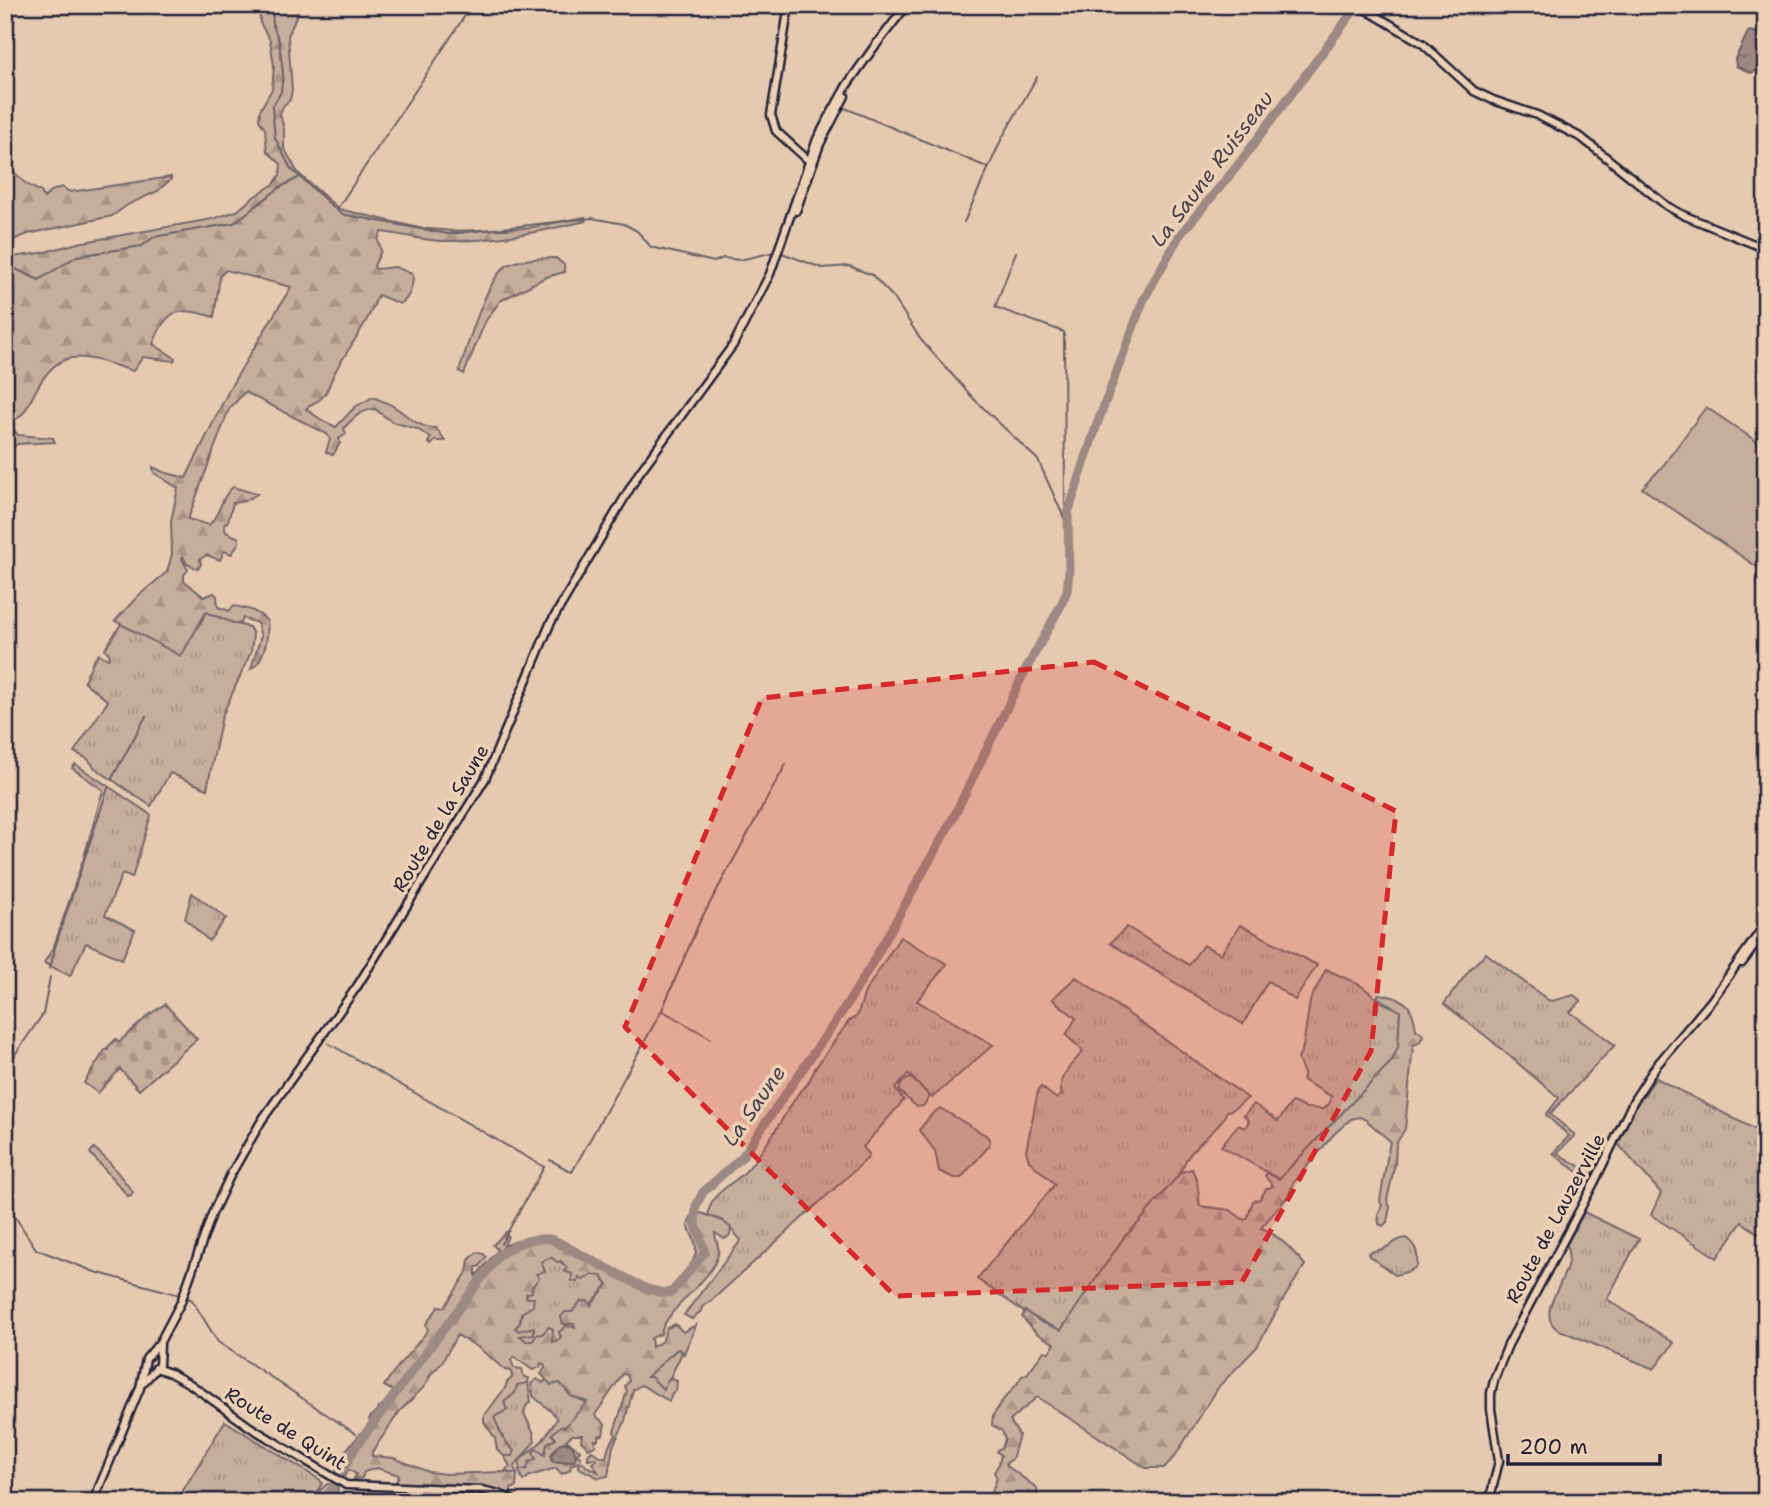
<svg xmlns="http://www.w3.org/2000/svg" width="1771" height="1507" viewBox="0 0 1771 1507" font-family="'Shantell Sans',sans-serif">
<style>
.grass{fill:url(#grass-tufts);stroke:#74686c;stroke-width:2}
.forest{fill:url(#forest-firs);stroke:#74686c;stroke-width:2;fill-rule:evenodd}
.cemetery{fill:url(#cemetery-stones);stroke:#74686c;stroke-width:2}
.park{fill:#c6ae9d;stroke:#74686c;stroke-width:2}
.water{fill:url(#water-ripples);stroke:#6b6066;stroke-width:2}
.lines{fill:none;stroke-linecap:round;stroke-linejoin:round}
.stream{stroke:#6b6066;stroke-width:2}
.river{stroke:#9b8983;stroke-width:9}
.tertiary-casing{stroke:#22223b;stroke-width:11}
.tertiary{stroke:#eed1b5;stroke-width:6}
.marked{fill:#d62828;fill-opacity:0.2;stroke:#d62828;stroke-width:5;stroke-dasharray:14 9;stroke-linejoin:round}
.labels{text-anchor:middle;stroke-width:7;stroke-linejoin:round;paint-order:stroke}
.street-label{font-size:19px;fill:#22223b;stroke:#eed1b5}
.water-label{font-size:21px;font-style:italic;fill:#464151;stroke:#eed1b5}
</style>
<defs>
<pattern id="grass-tufts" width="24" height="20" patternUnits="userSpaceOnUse" patternTransform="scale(1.75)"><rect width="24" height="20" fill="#c6ae9d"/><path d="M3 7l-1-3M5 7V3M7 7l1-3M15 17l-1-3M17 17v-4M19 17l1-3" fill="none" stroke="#aa9588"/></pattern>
<pattern id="forest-firs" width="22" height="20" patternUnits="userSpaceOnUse" patternTransform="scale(1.75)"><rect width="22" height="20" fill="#c6ae9d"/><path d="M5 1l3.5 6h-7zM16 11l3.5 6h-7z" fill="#aa9588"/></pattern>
<pattern id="cemetery-stones" width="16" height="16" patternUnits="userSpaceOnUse" patternTransform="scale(1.75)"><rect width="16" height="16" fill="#c6ae9d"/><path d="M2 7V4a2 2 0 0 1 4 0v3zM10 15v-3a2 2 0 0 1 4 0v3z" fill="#aa9588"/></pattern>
<pattern id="water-ripples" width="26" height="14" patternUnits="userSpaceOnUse" patternTransform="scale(1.75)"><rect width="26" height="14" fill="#9b8983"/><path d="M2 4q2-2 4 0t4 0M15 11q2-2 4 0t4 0" fill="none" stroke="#7e706c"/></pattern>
</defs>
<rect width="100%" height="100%" fill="#e6cab0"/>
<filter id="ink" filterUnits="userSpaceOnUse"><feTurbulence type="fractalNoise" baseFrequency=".0143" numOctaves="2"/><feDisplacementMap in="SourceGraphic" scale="14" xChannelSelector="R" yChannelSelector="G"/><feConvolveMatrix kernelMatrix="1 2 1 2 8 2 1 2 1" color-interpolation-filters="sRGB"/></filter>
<g filter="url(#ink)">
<g class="grass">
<path d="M206,612L236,624L249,627L253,634L251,652L222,716L207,789L170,773L151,806L95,768L88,759L74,752L108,701L84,682L93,661L99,654L108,659L110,655L105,649L121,624L181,656Z"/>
<path d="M75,764L151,815L132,878L122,874L105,915L135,930L122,959L86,943L70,976L44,963L54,946L84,857L103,790L72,768Z"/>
<path d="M192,893L226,918L209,941L185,919Z"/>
<path d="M1240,925L1317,965L1295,1000L1268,981L1243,1024L1110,943L1127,927L1189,965L1203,945L1221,954Z"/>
<path d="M900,937L947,964L917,1001L993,1045L932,1098L908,1074L895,1089L904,1100L863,1147L869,1154L867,1159L710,1302L702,1307L701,1311L692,1319L684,1315L741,1240L723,1221L709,1216C706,1196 732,1185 745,1172C767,1148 782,1118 800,1091L807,1085L816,1067L849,1021L857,1016L865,992Z"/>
<path d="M1486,953L1548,1000L1552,1001L1574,995L1581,1001L1570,1012L1615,1045L1550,1114L1575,1135L1557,1153L1592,1174L1588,1178L1566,1164L1553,1153L1569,1136L1546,1115L1559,1098L1487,1037L1444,1004L1471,968Z"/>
<path d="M1326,969L1360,985L1383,1003L1400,1010L1398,1047L1392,1061L1279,1179L1221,1146L1238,1125L1245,1128L1249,1121L1244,1115L1254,1104L1278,1121L1292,1102L1306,1108L1324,1109L1330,1103L1331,1096L1302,1080L1304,1074L1298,1059L1303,1047L1310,1001Z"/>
<path d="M1076,977L1248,1098L1232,1110L1227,1111C1220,1130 1200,1139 1189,1156C1185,1160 1184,1166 1181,1170C1170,1190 1142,1221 1125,1236L1061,1331L1024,1312L977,1279L1055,1184L1029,1161L1026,1151L1038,1091L1041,1087L1057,1099L1062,1094C1055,1078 1074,1063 1083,1051L1066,1035L1076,1018L1052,999Z"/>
<path d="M1656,1078L1766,1135V1239L1742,1222L1717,1258L1651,1215L1661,1193L1618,1144L1633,1110Z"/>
<path d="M1584,1212L1639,1239L1607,1299L1674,1343L1654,1369L1557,1329C1531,1310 1580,1271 1566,1246Z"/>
<path d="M1406,1238C1417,1246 1418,1253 1417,1266L1410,1271L1395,1275L1369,1256L1368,1253C1374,1250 1379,1251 1385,1248C1393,1244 1397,1239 1406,1238Z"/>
<path d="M551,1257C565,1262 572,1274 587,1278L592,1274L601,1276L608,1284L574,1324L576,1328L559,1332L562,1337L559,1340L552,1342L551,1335L542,1334L533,1341H526L519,1336L523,1334L515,1328L520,1323L526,1294L532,1286L541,1262Z"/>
<path d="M680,1349L682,1353L664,1390L655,1381L646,1377L676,1350Z"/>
<path d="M537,1379L543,1383L547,1379L560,1383L571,1396L587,1402L572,1422L552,1435L556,1439L545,1455L536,1458L527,1469L519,1471L520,1460L542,1441L557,1419L554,1414L533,1396L531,1384Z"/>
<path d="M521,1383H528L531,1402L526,1406L524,1414L533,1431L535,1441L514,1467L517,1474L504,1472L510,1466L504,1456H512L493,1417L506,1410L504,1402L515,1393L517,1385Z"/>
<path d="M225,1421L320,1480L322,1483L314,1497L305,1498L302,1502H187L179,1497Z"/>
</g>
<g class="forest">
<path d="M260,5H301L288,36L292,90L290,100L283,106L280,114L284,129V148L298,173L339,209L419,228L453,231L528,228L585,217L586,221C539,232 490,242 441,241C421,240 401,234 381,232L378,240L381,251L374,266L376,269L395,267L413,274C413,286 410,298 400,304L378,295C368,323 349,347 335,372C330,381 328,394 319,400C314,404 311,403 306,409L323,421L336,427L355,407L373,397C382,401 392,404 399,410C411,419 420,428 436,428L445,441H435L431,445L428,442L431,438L417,429L392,422L375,409C361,410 353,418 344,428L346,434L339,439L340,443L333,455L326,452L330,439L327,434L245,392L229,409L188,519L209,525C221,513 221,496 233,487L257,494L245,501L233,503L228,521L224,525L226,532L239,538V542L232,554L224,551L220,560L207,555L200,559L201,564L198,569L187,564L183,556L182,559L188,570L184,575V581L204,597L214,593L217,596L218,607L230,611L233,606C248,608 257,611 267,621C269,635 265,660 251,669L261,636L257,623L243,618L241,623L236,624L206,612L181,656L115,621L138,596L167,572L172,554L171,521L178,488L154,473L153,467L163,472L186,478L231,386L291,287L226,270L220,276L214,317C177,306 168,308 153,344L175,358L174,361L143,357L133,371C83,356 60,342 33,396C27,407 24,416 13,421L12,428L18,435L53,438L55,442L17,444L9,450L5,449V258L41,253L78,243L212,219L237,211L255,196L274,184L280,175L281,164L267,151L265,129L259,120L260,110L272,89L274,66L270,40L260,23Z"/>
<path d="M5,163L25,183L41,192L44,198L51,191L62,187L70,192L171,177V179L158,191L129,204L112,216L28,234L5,243Z"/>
<path d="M556,258L564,265L565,272L546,277L500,301L485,322L464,374L459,371C468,346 486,277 508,265C519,259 544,258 556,258Z"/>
<path d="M1379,994C1405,998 1413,1004 1416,1030L1421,1032L1423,1036L1419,1043L1413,1045L1405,1129L1396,1144L1395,1164L1387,1200L1390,1207L1387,1222L1383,1226L1379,1224L1378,1214L1382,1206L1380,1201L1390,1141L1366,1120L1360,1117L1351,1119L1334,1134L1293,1183L1289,1195L1261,1228C1278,1234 1293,1251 1305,1265L1281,1303L1257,1347L1220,1385L1175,1456L1164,1468H1146L1037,1397L1010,1421L1019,1435L1012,1459L1006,1463L1007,1466L1037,1488L1038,1502H988L997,1478L994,1472L999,1464L1001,1455L997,1452L998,1449L1002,1448L1005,1439L1002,1431L992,1425L993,1415C998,1410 999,1405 1003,1400C1011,1391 1016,1387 1022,1376L1027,1374L1044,1351L1049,1352L1055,1344L1036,1333L1022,1317L1025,1311L1041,1322L1061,1330L1125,1236L1134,1228L1181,1172L1192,1169L1197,1180L1200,1206L1230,1210L1244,1220L1247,1219L1253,1201L1260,1199L1266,1189L1273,1186L1265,1176L1267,1173L1279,1179L1392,1061L1398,1047L1400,1011L1377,997Z"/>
<path d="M94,1148L109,1162L133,1192L131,1195L128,1196L90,1153Z"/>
<path d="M701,1213L723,1221L731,1228L730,1235L725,1239L715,1233C715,1241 720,1245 718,1254C712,1282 666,1307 661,1334L651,1338L652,1347L662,1341L667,1328L675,1324L683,1332L696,1325L684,1354L680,1349L676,1350L647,1377H651L663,1389L669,1378L677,1381L676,1391L672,1393L669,1401L641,1385L633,1390L624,1424L613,1446L608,1476L599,1478L579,1468V1464L583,1462L586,1466L598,1472L592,1463L597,1460L595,1458L588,1459V1455L592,1451L601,1457H606L609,1446L616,1435L614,1432L627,1391L625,1386L629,1381L627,1375L623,1374L595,1415L605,1424L603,1435L598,1436V1440H594L596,1445L589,1449L581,1441L582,1435H572L566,1440L569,1442H563L551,1459L553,1462H567L576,1456L572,1445L580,1450L577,1454L581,1458L580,1461L571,1465L570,1470L562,1474L556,1468L530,1476L523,1481L519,1471L527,1469L529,1462L536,1459L533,1452L536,1449L545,1455L547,1443L556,1439L552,1434L560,1426L565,1427L587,1402L571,1396L560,1383L551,1385L541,1374L545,1368L544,1364L541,1363L540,1367L533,1370L514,1357L511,1360L514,1368L522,1369L524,1377L529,1378L528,1383L517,1385L515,1393L504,1402L507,1410L494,1417L502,1437L514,1451L512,1456H504L497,1450L495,1438L484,1422V1416L505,1388L507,1382L512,1378L511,1371L505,1370L479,1348L457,1335L441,1364L432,1373L424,1387L400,1411L372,1452V1456L394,1458L429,1472L446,1474L504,1472L517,1474L516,1487L511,1489V1494L508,1495L495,1489L435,1484C426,1487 406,1484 395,1484L399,1475L377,1468L364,1472L362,1478L354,1479L356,1474L349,1470L342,1479L335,1473L345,1451L370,1423L369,1419C377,1409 387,1402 394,1391L384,1386C397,1365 413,1350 428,1330L426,1324L439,1306L445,1307L467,1272L469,1260L477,1252L484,1254L486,1257L480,1266L476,1267V1276L498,1250L493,1245L506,1232L508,1236L504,1246C522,1238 536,1234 555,1237L652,1288L667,1290C675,1286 679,1281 684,1274C700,1254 699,1248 688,1226L691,1217ZM551,1257L557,1262L561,1261L567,1268L564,1271L572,1274V1281L578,1282L579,1277L583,1280L592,1274L601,1276L608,1284L591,1305L588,1301H581L572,1312H565L561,1317L563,1324H574L575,1327L566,1326L559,1332L561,1337L559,1340L552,1342L553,1329L549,1327L542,1334L536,1335L533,1341H526L520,1336L534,1334V1327L519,1331L515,1328L520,1323L521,1313L533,1306L534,1298H527L526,1294L532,1292V1287L539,1278L536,1274L545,1271L541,1262Z"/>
<path d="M327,1484H337L338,1490L333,1501L302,1502L311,1496L318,1498L320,1490Z"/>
</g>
<path class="cemetery" d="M165,1004L197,1039L139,1090L120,1069L98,1093L84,1083L105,1050H108L107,1048L116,1039L119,1042L149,1015Z"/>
<g class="park">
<path d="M1706,407L1766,448V573L1642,488L1662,467Z"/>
<path d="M911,1078L927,1093L929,1098L923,1106L917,1107L899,1091C900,1083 904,1079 911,1078Z"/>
<path d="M940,1108L987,1136L990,1141L989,1146L961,1178H954L939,1171L935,1151L919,1130L932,1114Z"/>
</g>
<g class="water">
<path d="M1751,31L1766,37V56L1758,70L1751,73L1736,66L1735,59L1748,32Z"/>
<path d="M563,1442L572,1445L576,1456L574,1461L553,1462L551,1455L559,1444Z"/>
</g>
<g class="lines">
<g class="stream">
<path d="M272,5L273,26L279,41L283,73L281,92L272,107L275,138L291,169L341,214L448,234L592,218L624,224L637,231L651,247L714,262L723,258L740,260L774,252"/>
<path d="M845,108L989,168"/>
<path d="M337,209L472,5"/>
<path d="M964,222L1002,138L1037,77"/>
<path d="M1016,252L995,307L1064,332L1065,506"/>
<path d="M782,253L822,268L849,266L872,275L894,298L921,340L974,399L1038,460L1069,529"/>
<path d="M5,264L39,280L77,256L142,246L154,237L234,223L279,188L298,178"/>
<path d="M1067,511L1068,513"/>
<path d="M111,780L146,716"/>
<path d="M50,969L55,947L108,788"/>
<path d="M663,1011L710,1038"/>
<path d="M328,1043L544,1167"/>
<path d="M5,1076L16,1053L43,1014L50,977"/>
<path d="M550,1160L572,1172L662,1010L700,921L786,764"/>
<path d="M5,1201L36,1249L95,1272L180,1295"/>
<path d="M501,1244L544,1167"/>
<path d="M502,1248V1253"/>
<path d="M188,1298L192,1300L218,1342L356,1434"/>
<path d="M361,1437L363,1438"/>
</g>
<path class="river" d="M324,1502L357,1445L499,1255C516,1244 530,1237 550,1239L647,1289L664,1293L672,1292L705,1252L695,1222L696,1206L703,1192L742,1157L848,1003L874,960L952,820L1023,675L1061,605L1067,591L1069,571L1068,513L1096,427L1143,301L1179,236L1235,169L1358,5"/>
<g class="tertiary-casing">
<g id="tertiary">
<path d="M789,5L771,115L776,131L808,160"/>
<path d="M1358,5L1422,43L1474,91L1493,100L1537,115L1582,138L1667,206L1683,215L1766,249"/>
<path d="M876,45L907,5"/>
<path d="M796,211L820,144L845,96"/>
<path d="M1742,963L1766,930"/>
<path d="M156,1368L170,1373L190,1384L250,1427L346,1485L482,1490L499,1494L516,1502"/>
<path d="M143,1383L159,1365L160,1345"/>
<path d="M93,1502L140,1388L146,1359L160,1342L181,1302L212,1214L231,1174L262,1120L358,985L485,779L550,624L639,473L733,345L770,274L817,139L847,85L877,43"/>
<path d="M1489,1502L1499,1461L1491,1409V1393L1495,1377L1508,1345L1594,1183L1634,1100L1656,1066L1711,1001L1766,923"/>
</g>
</g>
<use href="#tertiary" class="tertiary"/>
</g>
</g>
<path class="marked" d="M1094,662L1396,811L1371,1051L1242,1282L895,1296L625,1027L762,698Z"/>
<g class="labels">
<g class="street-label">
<text transform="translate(440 818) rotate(-59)" y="7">Route de la Saune</text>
<text transform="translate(1555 1218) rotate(-62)" y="7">Route de Lauzerville</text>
<text transform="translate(286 1428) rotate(32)" y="7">Route de Quint</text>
</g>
<g class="water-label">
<text transform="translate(1212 169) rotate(-53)" y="7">La Saune Ruisseau</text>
<text transform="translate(754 1106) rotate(-55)" y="7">La Saune</text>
</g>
</g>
<rect width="1771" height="1507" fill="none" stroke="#eed1b5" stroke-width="28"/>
<rect x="14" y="14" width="1743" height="1479" fill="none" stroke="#22223b" stroke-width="2.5" filter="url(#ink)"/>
<path d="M1508 1454v10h152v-10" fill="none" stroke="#22223b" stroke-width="3.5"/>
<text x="1519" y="1454" font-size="21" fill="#22223b" stroke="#eed1b5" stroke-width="5" paint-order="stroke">200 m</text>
</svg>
